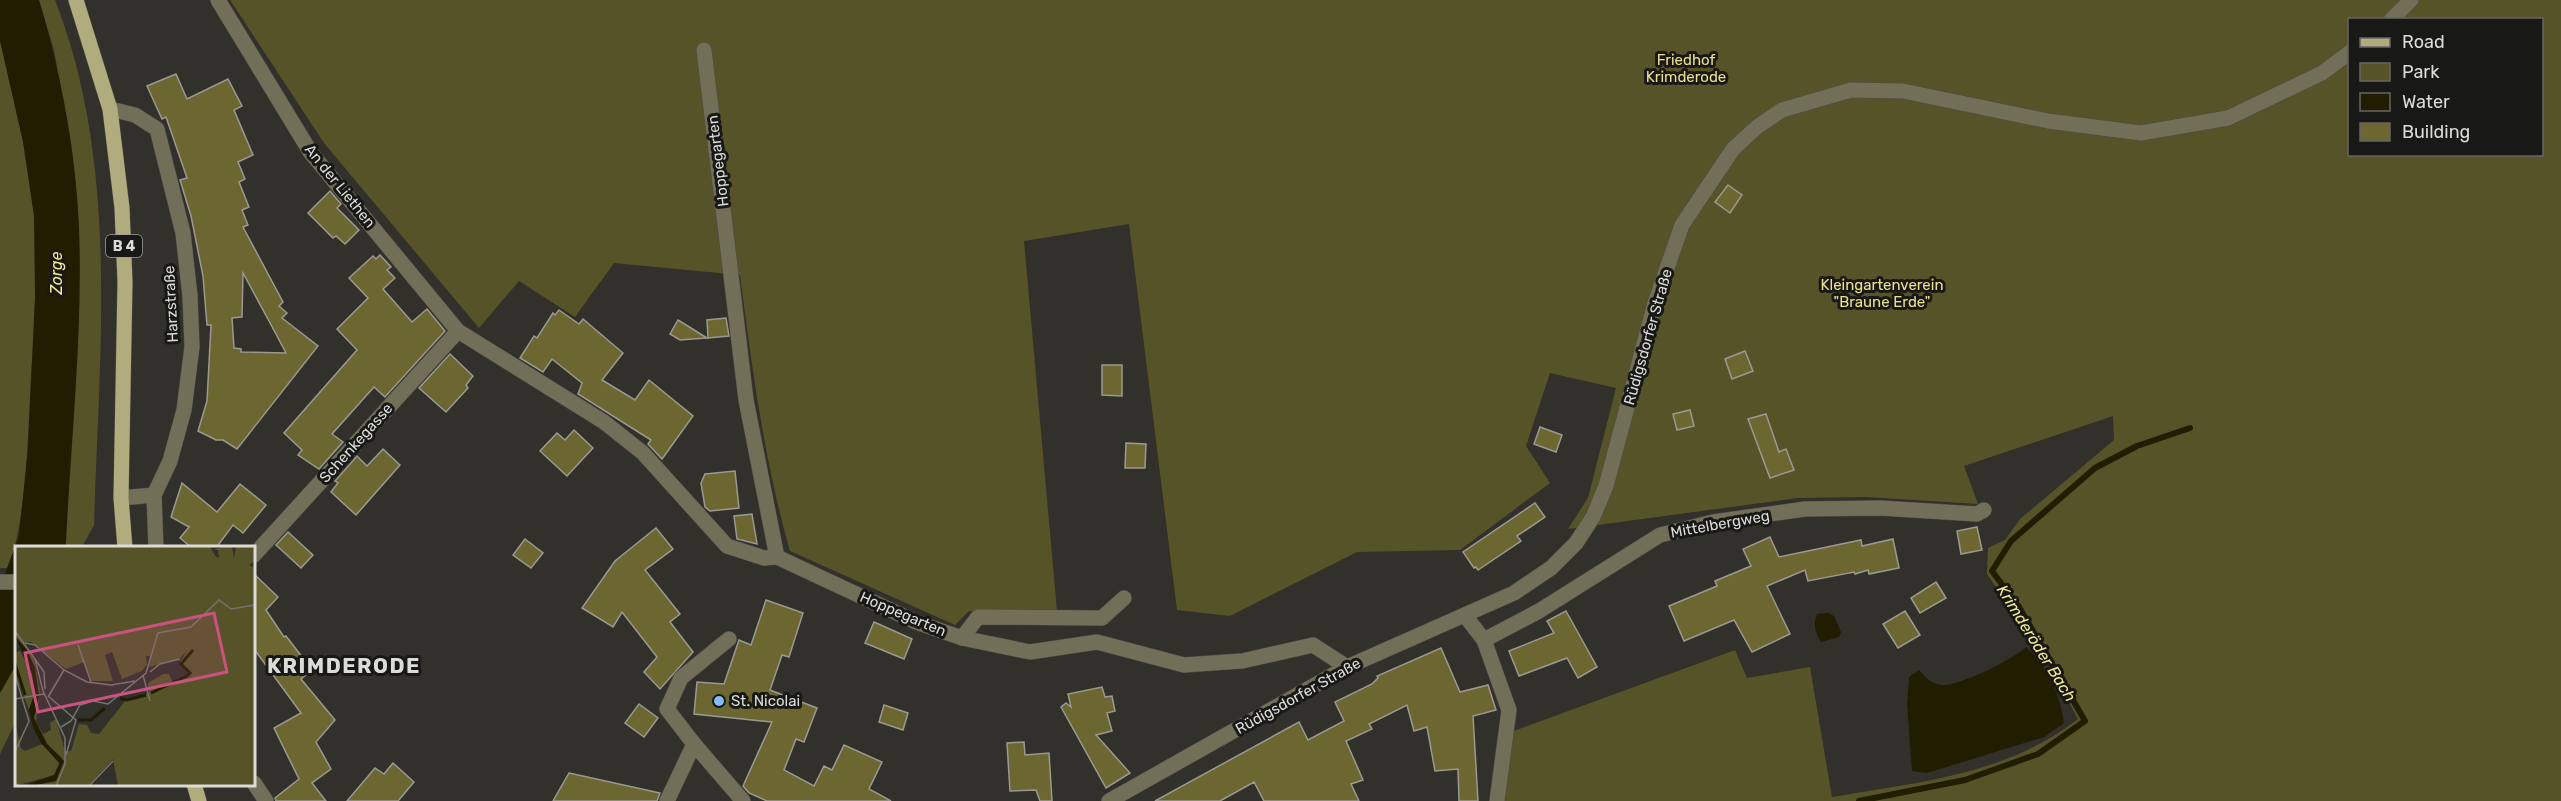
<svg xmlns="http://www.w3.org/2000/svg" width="2561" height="801" viewBox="0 0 2561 801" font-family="Rubik,sans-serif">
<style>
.green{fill:#575328;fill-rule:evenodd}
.water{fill:#201d01}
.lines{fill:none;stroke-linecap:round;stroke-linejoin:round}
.stream{stroke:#201d01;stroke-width:6}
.building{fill:#6c6730;stroke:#9a9993;stroke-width:1.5;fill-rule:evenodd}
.minor-casing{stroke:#4c4b47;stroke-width:16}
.major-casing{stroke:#4c4b47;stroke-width:16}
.minor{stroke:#716f58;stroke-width:15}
.major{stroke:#b1ac7d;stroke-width:15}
.poi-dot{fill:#85bbfb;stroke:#181816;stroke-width:2}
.labels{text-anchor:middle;stroke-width:6;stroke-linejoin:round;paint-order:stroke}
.shield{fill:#181816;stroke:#a0a09d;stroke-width:1.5}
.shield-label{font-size:14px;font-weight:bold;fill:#dbdbd7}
.park-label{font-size:15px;fill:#e9e08c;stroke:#181816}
.street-label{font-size:15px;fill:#dbdbd7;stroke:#181816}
.poi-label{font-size:15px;fill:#dbdbd7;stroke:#181816;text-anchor:start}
.water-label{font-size:16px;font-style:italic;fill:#f0e893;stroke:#181816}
.district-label{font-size:21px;font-weight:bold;letter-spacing:1.5px;fill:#dbdbd7;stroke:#181816}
.inset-river{fill:none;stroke:#201d01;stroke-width:3}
.inset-road{fill:none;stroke:#757470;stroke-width:1.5}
.view{fill:#ca5280;fill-opacity:0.15;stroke:#ca5280;stroke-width:3}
.inset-edge{fill:none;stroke:#dbdbd7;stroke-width:3}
</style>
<rect width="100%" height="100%" fill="#31302b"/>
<g class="green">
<path d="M39,0H55C120,166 99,350 94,525L82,547H65L78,305L79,228L64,105L54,50Z"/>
<path d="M230,0H2561V801H1505L1511,732L1735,650L1747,678L1810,667L1832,797C1919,782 2006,775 2078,719L2051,669L1987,574L1988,548L2005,540L2020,519L2114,440L2113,416L1964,466L1978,504L1866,497L1798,498L1568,529L1588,498L1616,388L1550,373L1526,446L1550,483L1460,550L1357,552L1230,616L1177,610L1129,224L1024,241L1057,611H969L955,625L790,551C764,460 752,368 740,275L614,263L575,317L519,281L479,328L324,143ZM2350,20H2542V154H2350Z"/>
<path d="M0,41C16,97 28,157 34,215C39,275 33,337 30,397C27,454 26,513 9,568H0Z"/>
<path d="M16,665V721L0,754V693Z"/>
</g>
<g class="water">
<path d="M0,0H39C61,74 76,151 79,228C83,332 71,438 66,542L65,547L16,548V665L0,693V587L19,536L28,448L35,297L34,216L23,142L0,41Z"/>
<path d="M1828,613L1834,616L1841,632L1839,637L1821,642C1815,632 1813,625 1817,614Z"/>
<path d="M2026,647C2049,670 2059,691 2064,723L2044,737L1927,773L1912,771L1907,704L1909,677L1919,670C1926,678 1930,683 1941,685C1958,687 2014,659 2026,647Z"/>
</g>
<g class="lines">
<path class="stream" d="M1859,801L1965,780L2038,754L2085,721L2019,607L1992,571L2011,541L2095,468L2137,446L2190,428"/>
</g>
<g class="building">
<path d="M176,74L187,99L228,79L242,106L234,110L253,155L238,162L245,179L239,182L249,207L242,210L248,225L243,227L283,302L279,306L287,313L282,318L318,346L237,449L223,440H216L198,431L207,401L211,325H207L203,276L191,216L180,180L187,178L166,117L162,119L147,86ZM243,273L269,321L286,353L241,352V349L234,348L232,318L242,317Z"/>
<path d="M1728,185L1742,195L1730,213L1715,202Z"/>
<path d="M330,191L341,204L337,208L359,230L345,244L336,236L333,238L308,213Z"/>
<path d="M380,255L391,267L387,270L395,278L383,289L412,322L427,309L445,331L385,397L374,387L332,434L343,442L319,469L298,455L302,450L284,433L357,350L337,329L368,298L349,278L373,256L376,259Z"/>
<path d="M559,310L579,324L583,319L623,353L602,380L635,400L649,380L693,416L662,459L648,444L651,440L578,394L582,383L552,359L543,372L520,358L534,336L537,338L553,313L555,315Z"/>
<path d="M726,318L729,336L708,338L707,320Z"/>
<path d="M678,320L707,338L680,340L670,334Z"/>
<path d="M1745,351L1753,371L1732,379L1725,359Z"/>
<path d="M450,354L473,376L466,385L468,388L446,412L419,388Z"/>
<path d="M1102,365H1122V396L1102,395Z"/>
<path d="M1690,410L1694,426L1677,430L1673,414Z"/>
<path d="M1766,414L1779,452L1786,449L1794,470L1770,478L1748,419Z"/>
<path d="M1540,427L1562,435L1556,452L1534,444Z"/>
<path d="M574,430L593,448L567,476L540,451L557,433L565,440Z"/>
<path d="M1126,443L1146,444L1145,468H1125Z"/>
<path d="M383,449L400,465L356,515L331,492L338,483L335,481L357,456L367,466Z"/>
<path d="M735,471L739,508L710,511L705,507L701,483L705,474Z"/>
<path d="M182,483L217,512L240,484L266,505L243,533L233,525L216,548H192L180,538L189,527L171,517Z"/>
<path d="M1535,503L1545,517L1517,536L1521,541L1478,570L1476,567L1474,568L1463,552Z"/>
<path d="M752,514L757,544L737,539L734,516Z"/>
<path d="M1977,527L1982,550L1961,554L1957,531Z"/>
<path d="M656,528L673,549L645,570L680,614L670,622L693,652L660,689L644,672L657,657L622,612L613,627L582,608L615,561Z"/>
<path d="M288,532L313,555L301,568L276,545Z"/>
<path d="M1770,537L1779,557L1861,540L1862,546L1893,539L1899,568L1869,574L1868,570L1855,574L1854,572L1808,581L1805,570L1767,586L1790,634L1752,652L1734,620L1684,641L1669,606L1717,586L1715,581L1751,566L1743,549Z"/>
<path d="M525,539L543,553L531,568L513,555Z"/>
<path d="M254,574L278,597L266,610L284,637L286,636L312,670L301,679L335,720L316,742L331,769L312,783L326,801H276L275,798L299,779L274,728L301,713L254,649Z"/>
<path d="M1936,582L1946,598L1920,613L1911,598Z"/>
<path d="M766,600L803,613L789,657L782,655L770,690L817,708L804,742L796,739L784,770L814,786L824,766L832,770L844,745L882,762L869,789L891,801H767L749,793L743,786L772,722L694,714L697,682L724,684L739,640L751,645Z"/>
<path d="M1566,611L1597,667L1578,678L1567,658L1519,676L1509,651L1554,633L1547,621Z"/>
<path d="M1905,611L1920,635L1898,648L1883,624Z"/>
<path d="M874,622L912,639L904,659L865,643Z"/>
<path d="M1441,648L1460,692L1488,685L1496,710L1473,716L1478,801H1459L1458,769L1435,771L1427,727L1414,731L1407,705L1369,724L1372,729L1346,741L1363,780L1351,784L1359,801H1264L1254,782L1220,801H1155L1299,722L1308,740L1344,721L1335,702L1372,684L1378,678L1377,676Z"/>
<path d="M1102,687L1105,697L1112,696L1115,711L1107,713L1112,731L1096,735L1130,773L1106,788L1061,707L1066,703L1071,707L1068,694Z"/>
<path d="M639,704L658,718L644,737L625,723Z"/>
<path d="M884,705L908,713L903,730L879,722Z"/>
<path d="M1024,742L1025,755L1049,753L1052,801H1040L1036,790L1010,791L1007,743Z"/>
<path d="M393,763L414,782L398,801H347L375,768L384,774Z"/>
<path d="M569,773L619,784L660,793L657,801H553Z"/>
</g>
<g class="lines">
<g class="minor-casing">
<g id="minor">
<path d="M218,0L311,153L458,331L604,422L643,453L727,546L764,558L777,557L916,622L962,638L1030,652L1097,642L1184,665L1242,661L1313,645L1347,667"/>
<path d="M2391,20L2411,0"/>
<path d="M704,50L746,400L777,557"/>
<path d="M110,109L135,115L157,129L183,233L190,296L192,347L184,410L170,461L154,495L156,548"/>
<path d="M121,498L154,495"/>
<path d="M254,555L458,331"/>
<path d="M0,582H16"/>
<path d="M1466,617L1484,640L1509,710L1497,801"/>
<path d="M962,638L978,617L1102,618L1124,598"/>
<path d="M1484,640L1539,611L1660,535L1713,522L1805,509L1880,508L1977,514L1984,510"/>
<path d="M694,744L743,801"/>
<path d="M254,783L266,801"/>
<path d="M667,801L694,744L667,709L681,678L729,639"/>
<path d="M1109,801L1347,667L1514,593L1551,568L1576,543L1593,517L1606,486L1655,303L1682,225L1733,149L1757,127L1782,110L1851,90L1903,91L2048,121L2141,133L2228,118L2322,73L2350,52"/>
</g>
</g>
<g class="major-casing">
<g id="major">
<path d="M76,0L110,109L122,208L125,282L121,498L125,548"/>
<path d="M194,784L199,801"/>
</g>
</g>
<use href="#minor" class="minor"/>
<use href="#major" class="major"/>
</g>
<circle class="poi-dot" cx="719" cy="701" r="6"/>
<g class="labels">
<rect class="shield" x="106" y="235" width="36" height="22" rx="4.5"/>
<g class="shield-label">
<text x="124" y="251">B 4</text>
</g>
<g class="park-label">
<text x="1686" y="65">Friedhof<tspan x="1686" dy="17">Krimderode</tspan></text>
<text x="1882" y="290">Kleingartenverein<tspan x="1882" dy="17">"Braune Erde"</tspan></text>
</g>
<g class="street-label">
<text transform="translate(718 161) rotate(-97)" y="5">Hoppegarten</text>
<text transform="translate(340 186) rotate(51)" y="5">An der Liethen</text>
<text transform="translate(171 304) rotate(-93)" y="5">Harzstraße</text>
<text transform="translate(1648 337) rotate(-74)" y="5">Rüdigsdorfer Straße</text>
<text transform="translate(356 443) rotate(-48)" y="5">Schenkegasse</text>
<text transform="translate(1720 524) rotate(-10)" y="5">Mittelbergweg</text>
<text transform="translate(903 614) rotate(23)" y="5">Hoppegarten</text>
<text transform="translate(1298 696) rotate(-29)" y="5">Rüdigsdorfer Straße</text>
</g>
<g class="poi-label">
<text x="731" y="706">St. Nicolai</text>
</g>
<g class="water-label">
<text transform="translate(56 273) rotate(-90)" y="6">Zorge</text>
<text transform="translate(2037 643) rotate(58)" y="6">Krimderöder Bach</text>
</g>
<g class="district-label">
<text x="344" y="673">KRIMDERODE</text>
</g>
</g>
<g transform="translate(15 546)">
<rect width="240" height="240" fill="#31302b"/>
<path d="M0,0H198L196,2L200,10L204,12L203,4H199L208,0L217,1L219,12L221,0H240V15L234,19L240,22V240H103L98,213L73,240H16L41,234L47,212L32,198L19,172L24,150L20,122L12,104L0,90ZM16,96L51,123L69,116L77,135H98L90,109L97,106L107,133L127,125L132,118L131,110H135L134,121L164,113L172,105L165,116L175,127L158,137L154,128H148L133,137L134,147L111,154L84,188L76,187L72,179L64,178L56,205H50L41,173L35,177L36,184L28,188L21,175L25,144L19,114L9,97ZM0,95L17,128L20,146L14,164L0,127V107L5,105ZM0,176L6,202L10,205L27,198L45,215L39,229L0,240Z" fill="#575328" fill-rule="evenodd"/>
<path d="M0,90L12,104L20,122L24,150L19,172L32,198L49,215L41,235L16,240H8L39,229L45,218L26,197L18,181L14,164L20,146L17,128Z" fill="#201d01"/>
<path class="inset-river" d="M0,118L10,149M136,147L172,130L175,127L166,118L178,104M105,152L112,154L131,149M63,174H76L90,162"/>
<path class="inset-road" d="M0,85L20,113L28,145L50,192V218L41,240M10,97L20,99L49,124L72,136L96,139L120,135M63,99L76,136M20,113L29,126L30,143M135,126L145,118L165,113M0,129L14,175L0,206M128,129L135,155M33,150L61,174L51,209M33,151L49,124M0,153L29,148M46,181L56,175L65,159L78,155L93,158L131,127L143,87L176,81L204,54L216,63L240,59M74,240L98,215"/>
<path class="view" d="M199,67L212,126L23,166L10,107Z"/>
<rect width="240" height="240" class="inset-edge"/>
</g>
<rect x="2348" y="18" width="195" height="138" fill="#181816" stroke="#666663" stroke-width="1.5"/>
<rect x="2360" y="38" width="30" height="9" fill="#b1ac7d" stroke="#666663" stroke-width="1.5"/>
<text x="2402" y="48" font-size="18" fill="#dbdbd7">Road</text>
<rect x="2360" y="63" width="30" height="18" fill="#575328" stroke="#666663" stroke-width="1.5"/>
<text x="2402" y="78" font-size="18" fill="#dbdbd7">Park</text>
<rect x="2360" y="93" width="30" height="18" fill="#201d01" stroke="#666663" stroke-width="1.5"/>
<text x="2402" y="108" font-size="18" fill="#dbdbd7">Water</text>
<rect x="2360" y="123" width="30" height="18" fill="#6c6730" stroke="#666663" stroke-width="1.5"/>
<text x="2402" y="138" font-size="18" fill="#dbdbd7">Building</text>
</svg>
